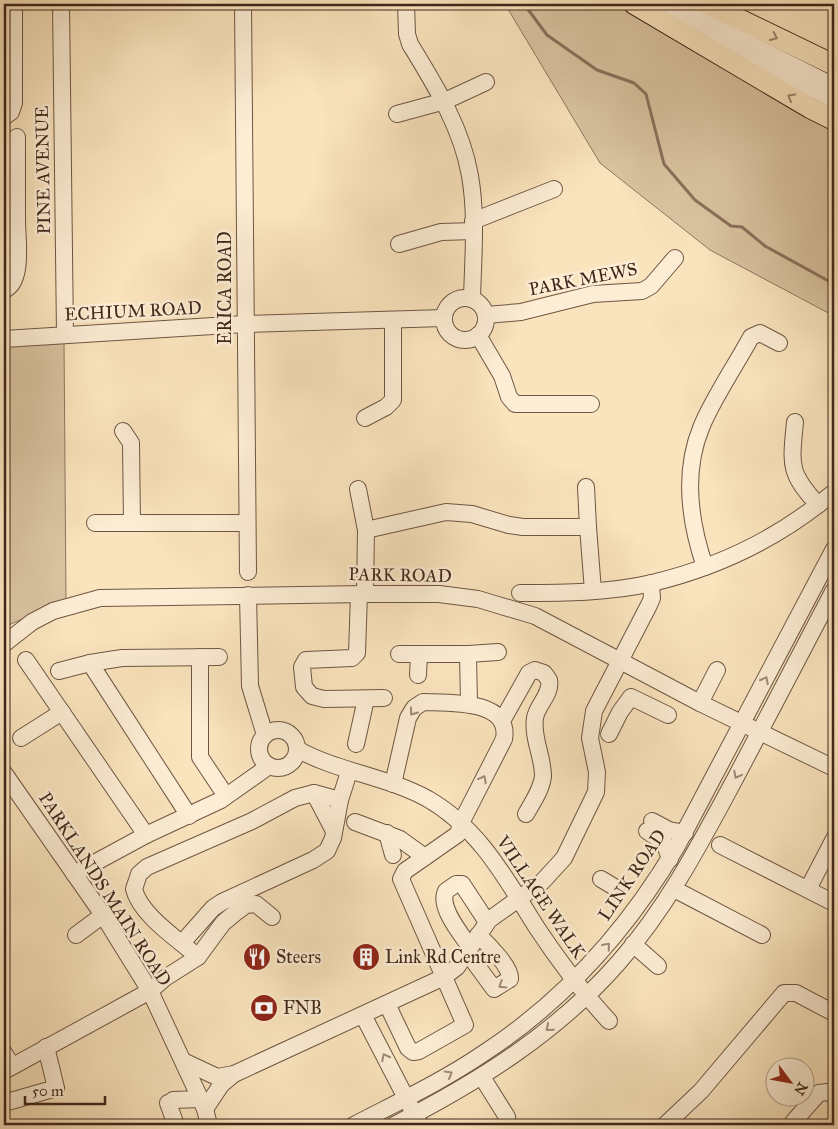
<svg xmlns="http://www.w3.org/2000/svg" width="838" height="1129" viewBox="0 0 838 1129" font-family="'IM FELL Great Primer',serif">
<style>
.green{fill:#dac4a1;stroke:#8d755e}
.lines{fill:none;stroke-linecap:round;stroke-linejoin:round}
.stream{stroke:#8a715b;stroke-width:3}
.minor-casing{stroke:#6e5643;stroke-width:18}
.major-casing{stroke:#40261a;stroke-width:22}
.minor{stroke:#fcedd4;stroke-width:16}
.major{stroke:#fae4bd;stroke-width:20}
.oneway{stroke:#9d856c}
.oneway2{stroke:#9e8a77}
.labels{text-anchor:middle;stroke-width:5;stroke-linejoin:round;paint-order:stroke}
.street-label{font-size:18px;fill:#40261a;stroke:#fcedd4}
.poi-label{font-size:18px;fill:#40261a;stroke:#fcedd4;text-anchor:start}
</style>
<rect width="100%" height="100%" fill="#fae4bd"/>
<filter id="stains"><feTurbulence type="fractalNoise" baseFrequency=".004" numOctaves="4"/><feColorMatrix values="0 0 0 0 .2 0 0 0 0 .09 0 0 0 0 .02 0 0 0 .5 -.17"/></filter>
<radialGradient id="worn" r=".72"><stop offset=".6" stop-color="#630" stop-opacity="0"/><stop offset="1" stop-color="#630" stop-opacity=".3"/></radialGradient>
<g class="green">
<path d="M505,4H616L678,42L834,131V316L710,250L600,163Z"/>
<path d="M64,341L66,600L4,627V345Z"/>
</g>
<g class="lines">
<path class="stream" d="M524,4L547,35L597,70L634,83L646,94L664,164L695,200L731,226L742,227L765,246L834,284"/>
<g class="minor-casing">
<g id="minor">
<path d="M61,4L65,335"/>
<path d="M243,4L248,572"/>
<path d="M406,4L407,34L410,44C435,85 462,128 470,176C477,216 473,258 472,299"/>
<path d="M656,4L712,38L834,100"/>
<path d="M679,4L719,28L834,86"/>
<path d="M397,114L445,101L486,82"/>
<path d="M4,117L11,112L14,103V4"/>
<path d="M4,217L17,220C17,240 24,282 4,290"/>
<path d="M17,220V137"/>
<path d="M473,221L554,189"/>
<path d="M399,244L441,232L474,231"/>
<circle cx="465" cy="319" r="21"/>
<path d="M486,315L521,312L593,294L642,291L651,286L675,258"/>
<path d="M478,335L502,376L509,397L515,404H591"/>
<path d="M4,339L245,324L444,318"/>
<path d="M365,418L386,407L393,400V320"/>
<path d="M795,422C791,465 788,472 818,505"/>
<path d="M123,431L131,443L132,523"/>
<path d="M586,487L588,527"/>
<path d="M358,489L366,530"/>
<path d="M95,523H247"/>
<path d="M705,567C690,523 683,472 701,428C712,400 736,365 751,337L760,333L779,343"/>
<path d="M520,593C563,593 609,593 652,583C719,567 782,536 834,492"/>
<path d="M359,594L357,653L352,658L306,660L302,667L304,687L312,696L324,699L384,698"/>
<path d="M365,594L366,530L446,512L472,514L509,525L523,527H588L593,591"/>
<path d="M248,595L250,686L265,735"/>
<path d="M4,644L32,622L53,611L100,598L365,594H439L478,599L535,616L700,703L834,768"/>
<path d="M399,654H468L498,652"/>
<path d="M468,654L469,704"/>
<path d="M200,657V757L226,796"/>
<path d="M26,660L146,835"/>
<path d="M90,663L122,658L219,657"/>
<path d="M59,671L90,663L189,816"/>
<path d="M418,675L419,654"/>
<path d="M700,703L717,670"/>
<path d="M502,721L529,673L535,670L544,673L549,680C552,694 537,705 535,718C532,738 543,756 543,776C542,789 532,803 526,814"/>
<circle cx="278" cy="749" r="19"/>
<path d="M609,734L620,712L631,697L668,715"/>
<path d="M21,738L62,712"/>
<path d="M356,744L366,699"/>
<path d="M297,749C338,772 386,776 428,799C480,829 506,879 537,928C559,961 582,992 609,1021"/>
<path d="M4,773L103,915L150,991L205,1109L209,1125"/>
<path d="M314,793L334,831"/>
<path d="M652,821L669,830L685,833"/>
<path d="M355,822L400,839L425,857"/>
<path d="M647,831L664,842L670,859"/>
<path d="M387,833L393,855"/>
<path d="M720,845L834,903"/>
<path d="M74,874L146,835L221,800L269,766"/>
<path d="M601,879L616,888"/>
<path d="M674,889L762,935"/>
<path d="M808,889L834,839"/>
<path d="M76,935L103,915"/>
<path d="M182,943L213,908L222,902L313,860L327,851L333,838L340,800L349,772"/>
<path d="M633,944L658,966"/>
<path d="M470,947C461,934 438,907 446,891L456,884H462L487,922"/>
<path d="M467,952L494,989L510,979C512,968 487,943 478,935"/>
<path d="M198,957C179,940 140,915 134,889L139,874L147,867L252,821L295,798L314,793L340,800"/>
<path d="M387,1004L408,1048L413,1052L419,1051L465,1025L401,879L405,871L458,834L461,823L504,739C511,699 448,703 423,702L414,708L408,718L393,784"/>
<path d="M363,1015L420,1125"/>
<path d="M4,1053L12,1066"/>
<path d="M183,1061L217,1077L234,1074L444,977L457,967L489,920L542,882L564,858L596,792L597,772L590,738L594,711L649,605L652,598L651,583"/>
<path d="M4,1071L150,991L165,978L198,957L223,923L235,913L246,905L256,904L272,917"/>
<path d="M482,1077L507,1117L505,1125"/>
<path d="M173,1100L200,1099"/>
<path d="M4,1103L56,1088L46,1047"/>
<path d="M168,1103L176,1125"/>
<path d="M205,1109L221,1085L234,1074"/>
<path d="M794,1121L819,1093L827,1092L834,1095"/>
<path d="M354,1125C398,1102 443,1081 484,1053C565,1000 628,929 677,846L834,549"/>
<path d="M394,1125C478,1082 557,1033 619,962C668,906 701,842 736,777C769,715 801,652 834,590"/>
<path d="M665,1125L701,1091L784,993H796L834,1013"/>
</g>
</g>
<g class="major-casing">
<g id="major">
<path d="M634,4L810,108L834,120"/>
<path d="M708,4L834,65"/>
</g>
</g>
<use href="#minor" class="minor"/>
<use href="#major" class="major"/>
</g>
<defs><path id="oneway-chevron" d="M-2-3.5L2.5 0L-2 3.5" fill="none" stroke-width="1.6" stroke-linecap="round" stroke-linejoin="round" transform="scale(1.25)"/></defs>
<g class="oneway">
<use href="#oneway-chevron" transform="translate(774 37) rotate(25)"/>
<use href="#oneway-chevron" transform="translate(791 97) rotate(-150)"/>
</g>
<g class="oneway2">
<use href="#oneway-chevron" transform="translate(765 680) rotate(-63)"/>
<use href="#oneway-chevron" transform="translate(413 712) rotate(126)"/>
<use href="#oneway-chevron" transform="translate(737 775) rotate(118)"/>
<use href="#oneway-chevron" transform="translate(483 779) rotate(-62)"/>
<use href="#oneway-chevron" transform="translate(607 946) rotate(-49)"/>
<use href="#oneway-chevron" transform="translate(502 985) rotate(148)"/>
<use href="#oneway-chevron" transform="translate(549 1028) rotate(140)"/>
<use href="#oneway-chevron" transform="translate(385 1057) rotate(-117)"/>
<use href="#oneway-chevron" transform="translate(449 1074) rotate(-30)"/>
</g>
<defs>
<g id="restaurant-disc" transform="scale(1.4375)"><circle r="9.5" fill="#8f2418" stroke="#fcedd4"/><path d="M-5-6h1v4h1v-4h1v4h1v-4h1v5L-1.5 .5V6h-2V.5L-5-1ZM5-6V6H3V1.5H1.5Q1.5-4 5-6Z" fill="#fff"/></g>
<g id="building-disc" transform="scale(1.4375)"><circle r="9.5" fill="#8f2418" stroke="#fcedd4"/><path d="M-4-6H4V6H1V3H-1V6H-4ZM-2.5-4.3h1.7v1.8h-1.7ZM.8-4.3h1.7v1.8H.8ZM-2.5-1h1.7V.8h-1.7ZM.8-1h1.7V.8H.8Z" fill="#fff"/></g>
<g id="bank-disc" transform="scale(1.4375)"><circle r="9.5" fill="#8f2418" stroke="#fcedd4"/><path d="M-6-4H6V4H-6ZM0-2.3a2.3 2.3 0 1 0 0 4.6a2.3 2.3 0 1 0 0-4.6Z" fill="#fff"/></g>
</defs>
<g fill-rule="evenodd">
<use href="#restaurant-disc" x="257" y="957"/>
<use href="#building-disc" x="366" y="957"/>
<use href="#bank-disc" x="264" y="1008"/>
</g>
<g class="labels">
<g class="street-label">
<text transform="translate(43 170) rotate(-91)" y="6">PINE AVENUE</text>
<text transform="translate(583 279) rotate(-11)" y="6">PARK MEWS</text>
<text transform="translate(225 288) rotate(-90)" y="6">ERICA ROAD</text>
<text transform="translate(133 311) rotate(-3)" y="6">ECHIUM ROAD</text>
<text transform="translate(400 575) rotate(1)" y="6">PARK ROAD</text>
<text transform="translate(632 875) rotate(-56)" y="6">LINK ROAD</text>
<text transform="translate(105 889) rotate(57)" y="6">PARKLANDS MAIN ROAD</text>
<text transform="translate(541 897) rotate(56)" y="6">VILLAGE WALK</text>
</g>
<g class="poi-label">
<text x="276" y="963">Steers</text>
<text x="385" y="963">Link Rd Centre</text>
<text x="283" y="1014">FNB</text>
</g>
</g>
<rect width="838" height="1129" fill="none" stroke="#fae4bd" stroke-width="20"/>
<rect x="5" y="5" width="828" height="1119" fill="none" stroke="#40261a" stroke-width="2.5"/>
<rect x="10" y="10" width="818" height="1109" fill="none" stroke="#40261a"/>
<g transform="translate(790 1082) rotate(122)"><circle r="24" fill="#fcedd4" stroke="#b19d8a"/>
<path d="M0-4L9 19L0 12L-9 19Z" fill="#8f2418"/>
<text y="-8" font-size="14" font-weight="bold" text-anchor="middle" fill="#40261a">N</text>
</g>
<path d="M25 1096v8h80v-8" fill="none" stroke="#40261a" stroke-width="2.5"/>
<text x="32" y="1096" font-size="15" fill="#40261a" stroke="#fcedd4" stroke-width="4" paint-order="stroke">50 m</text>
<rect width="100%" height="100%" filter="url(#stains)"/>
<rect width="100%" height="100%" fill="url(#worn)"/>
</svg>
